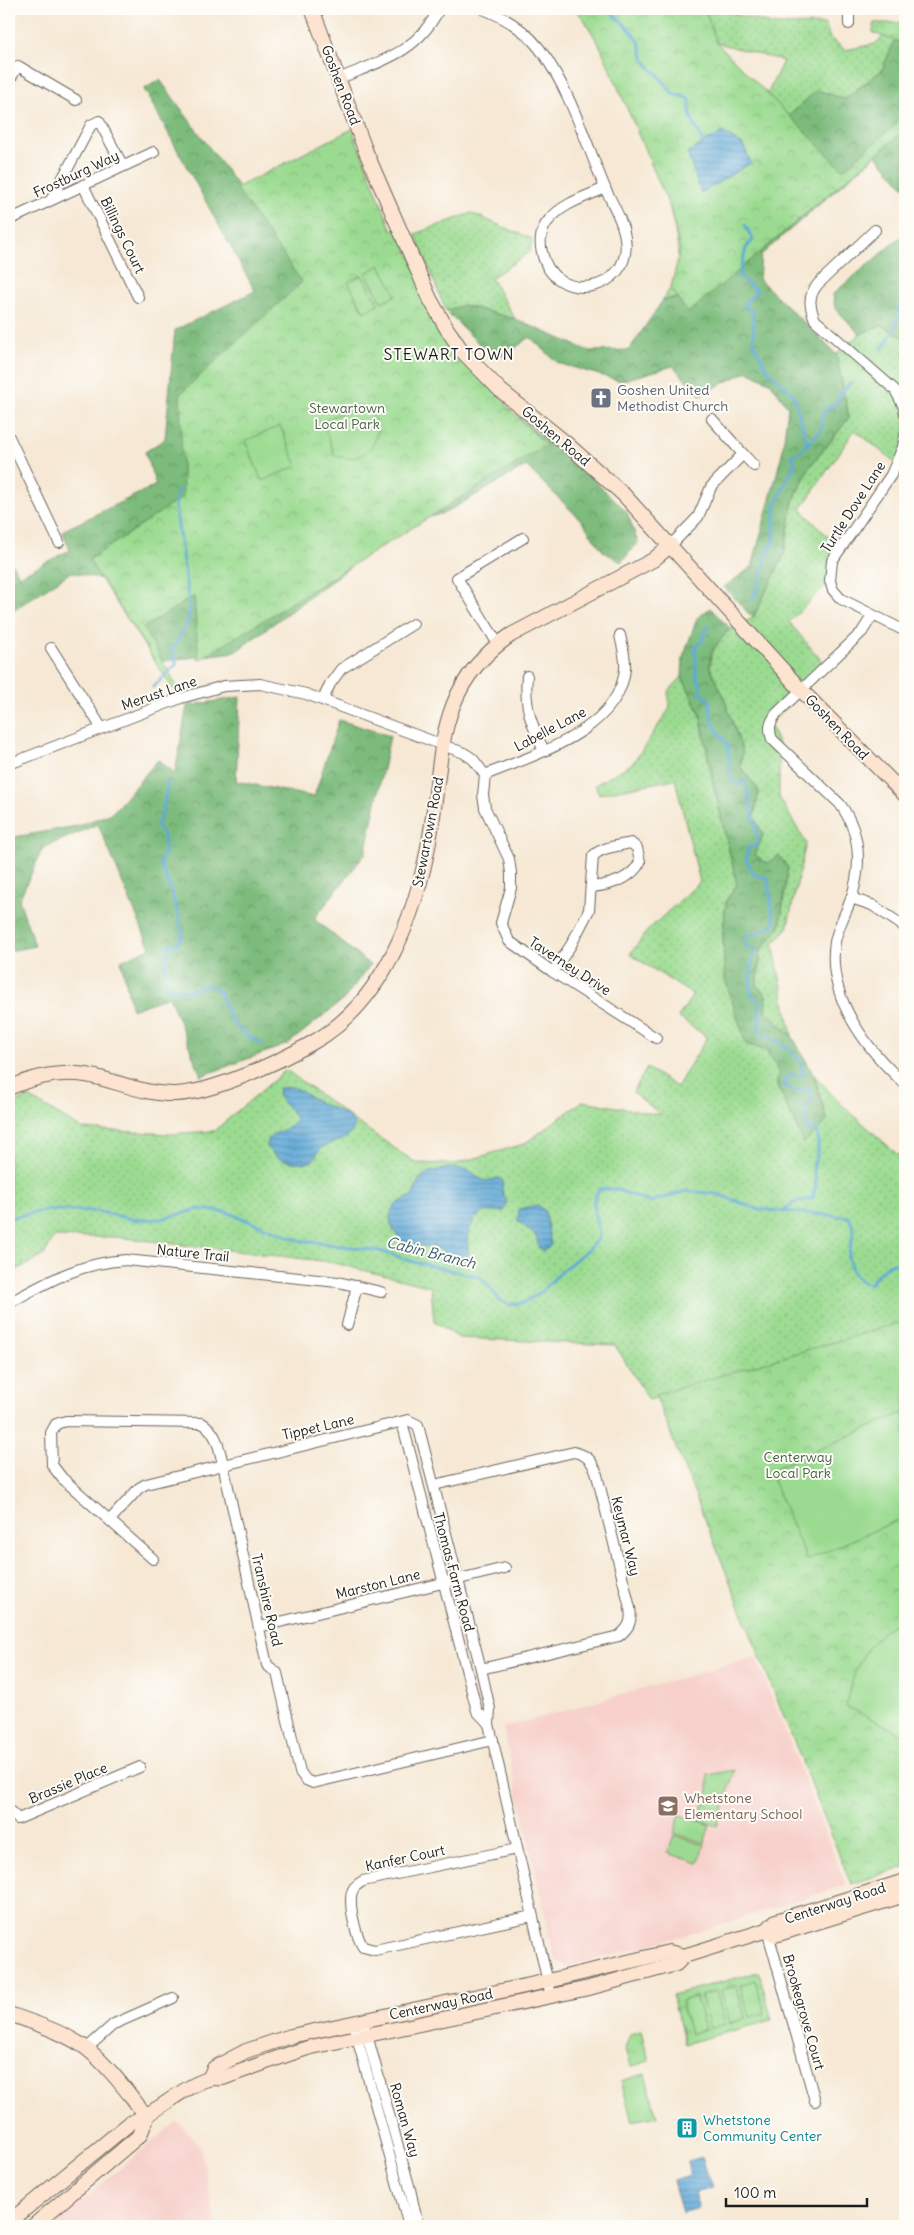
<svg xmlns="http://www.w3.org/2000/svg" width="914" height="2235" viewBox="0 0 914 2235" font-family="Delius,sans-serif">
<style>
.built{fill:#f7d0cb}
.grass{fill:url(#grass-dots);stroke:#5c7c56}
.forest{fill:url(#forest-crowns);stroke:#4c6c4c}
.park{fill:url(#park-crowns);stroke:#5c7c56}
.garden{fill:#9bdb91;stroke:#5c7c56}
.water{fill:url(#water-rules);stroke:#3e627a}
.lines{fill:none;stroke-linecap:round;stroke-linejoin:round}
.stream{stroke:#60a9d7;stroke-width:3}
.street-casing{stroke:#68635c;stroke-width:12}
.secondary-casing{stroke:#68635c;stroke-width:16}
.street{stroke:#fff;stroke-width:10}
.secondary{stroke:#fde4d0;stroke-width:14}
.labels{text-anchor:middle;stroke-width:4;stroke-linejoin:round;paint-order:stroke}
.street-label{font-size:14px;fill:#1c1c1c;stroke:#fdfcf7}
.worship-label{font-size:14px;fill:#5b616d;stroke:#fdfcf7;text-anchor:start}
.park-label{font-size:14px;fill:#485f45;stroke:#fdfcf7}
.education-label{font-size:14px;fill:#785e54;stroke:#fdfcf7;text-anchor:start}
.culture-label{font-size:14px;fill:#0d838f;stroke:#fdfcf7;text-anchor:start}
.water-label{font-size:15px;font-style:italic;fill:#3b5b70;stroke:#fdfcf7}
.quarter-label{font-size:16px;letter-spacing:1px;fill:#1c1c1c;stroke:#fdfcf7}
</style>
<defs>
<pattern id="grass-dots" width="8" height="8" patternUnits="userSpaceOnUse" patternTransform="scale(1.25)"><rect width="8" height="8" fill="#9bdb91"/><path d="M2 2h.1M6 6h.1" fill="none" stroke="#85bb7c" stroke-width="1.8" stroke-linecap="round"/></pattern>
<pattern id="forest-crowns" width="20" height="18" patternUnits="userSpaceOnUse" patternTransform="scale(1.25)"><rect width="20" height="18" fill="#7cbb7b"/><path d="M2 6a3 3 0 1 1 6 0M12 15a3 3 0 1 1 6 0" fill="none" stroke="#659764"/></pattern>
<pattern id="park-crowns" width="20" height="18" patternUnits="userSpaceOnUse" patternTransform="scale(1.25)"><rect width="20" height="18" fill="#9bdb91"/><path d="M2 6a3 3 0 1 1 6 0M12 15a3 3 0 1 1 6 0" fill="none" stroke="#85bb7c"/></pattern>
<pattern id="water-rules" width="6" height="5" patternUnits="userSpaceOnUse" patternTransform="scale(1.25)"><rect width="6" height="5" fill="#60a9d7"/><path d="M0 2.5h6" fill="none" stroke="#4e89ae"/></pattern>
</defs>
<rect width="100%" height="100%" fill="#fdfcf7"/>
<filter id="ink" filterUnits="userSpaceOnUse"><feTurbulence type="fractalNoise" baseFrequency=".02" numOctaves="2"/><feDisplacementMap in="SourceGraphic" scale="10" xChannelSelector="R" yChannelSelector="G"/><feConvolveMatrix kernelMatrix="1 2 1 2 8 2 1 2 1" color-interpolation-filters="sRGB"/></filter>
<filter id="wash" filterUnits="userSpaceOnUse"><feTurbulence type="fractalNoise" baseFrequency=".0096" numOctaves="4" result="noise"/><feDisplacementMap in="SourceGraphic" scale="20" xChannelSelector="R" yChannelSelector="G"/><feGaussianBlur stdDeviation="1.12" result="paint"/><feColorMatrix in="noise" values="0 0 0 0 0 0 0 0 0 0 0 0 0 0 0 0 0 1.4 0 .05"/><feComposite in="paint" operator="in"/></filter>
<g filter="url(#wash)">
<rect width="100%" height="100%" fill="#f6e8d4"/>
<g class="built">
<path d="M756,1657L846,1885L701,1931L567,1967L555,1960L503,1728Z"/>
<path d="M177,2121L200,2146L216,2226H52Z"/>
</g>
<g class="grass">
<path d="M685,9H722L727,12L776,25L825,24L830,38L845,50L875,44L898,23L905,22V30L894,42L882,70L845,99L679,298L663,300C685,268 678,243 670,208L743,145L783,61L707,40Z"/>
<path d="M471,213L532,239L530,252L491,278L515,319L463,305L446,311L415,234Z"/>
<path d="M881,325L905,338V436L897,464L855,430L801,509L840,549L830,581L789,622L826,666L770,724L779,746V797L806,843L787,929L773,944L792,1036L766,1011V995L757,985L761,950L780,927L767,863L754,855L763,835L754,817L759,791L740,766L710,667C712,638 728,629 753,618L784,555L793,501L809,468L849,418L836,354L860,334Z"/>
<path d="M682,677L700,713L713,783L737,884L726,901L723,934L725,979L778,1070L777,1085L804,1143L827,1121L814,1075L841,1104L897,1154L905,1157V1330L903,1328L649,1400L615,1345L459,1338L434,1321L431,1287L330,1262L116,1237H54L44,1255L9,1274V1105L29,1097L82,1129L170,1134L214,1131L286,1070L361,1125L416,1163L455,1164L524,1144L583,1101L661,1115L633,1092L647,1068L677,1087L707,1037L678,1017L693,995L630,954L648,930L700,882L675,779L599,794L595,785L633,763L670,708L668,692Z"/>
</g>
<g class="forest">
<path d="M905,30V188L876,155L761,255L759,279L836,354L849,418L809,468L793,501L784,555L753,618L724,587L752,567L782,454L788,407L771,383L748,371L700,395L673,366L620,381L558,363L530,337L504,356L485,350L446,311L463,305L515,319L589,351L629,350L663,300L679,298L770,133L817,90L845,99L882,70L894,42Z"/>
<path d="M160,80L312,288L350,567L235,652L155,662L101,579L71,572L9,613V558L19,576L70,550L62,531L156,485L145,452L165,439L175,330L255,291L144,89Z"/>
<path d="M905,233V338L881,325L860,334L835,308L833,294Z"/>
<path d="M498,400L589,476L627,512L638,543L621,562L603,551L581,520L526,466L445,513L417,520Z"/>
<path d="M710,608L730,628L711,652L710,667L724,697L743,752L740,766L759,791L754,817L763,835L755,855L767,863L779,855L788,868L780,927L761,950L757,985L766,995V1011L792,1036L814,1075L827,1121L804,1143L777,1085L778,1070L767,1051L746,1044L725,979L723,934L726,901L737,884L713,783L700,713L682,677L683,658L697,618Z"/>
<path d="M240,697L236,781L314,797L339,720L390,736L365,854L314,919L370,965L344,999L288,1044L201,1076L169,996L132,1010L121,961L150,948L98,824L43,848L19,900L35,946L9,951V838L77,826L112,813L158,760L175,773L187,706Z"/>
</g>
<g class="park">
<path d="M574,9H705L717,43L843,170L905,116V130L688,313L671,288L680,249L670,208L601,48L584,19Z"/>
<path d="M874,23H905V44L873,33Z"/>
<path d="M352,129L392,231L398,228L440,320L509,401L505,404L546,445L199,660L194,596L143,628L180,691L175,692L89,560L183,497L180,394L302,282L236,188Z"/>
<path d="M905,1321V1867L851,1884L655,1395Z"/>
<path d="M735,1770L717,1826L699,1820L708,1791V1775Z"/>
<path d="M759,1972L772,2020L685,2044L672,1995Z"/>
<path d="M641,2031L649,2061L630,2067L625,2049L630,2034Z"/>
</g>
<g class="garden">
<path d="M380,265L396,295L382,302L366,273Z"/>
<path d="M362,275L378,304L364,312L348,282Z"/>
<path d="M361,405C393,423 372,470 335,455L322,421Z"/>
<path d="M280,426L297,466L262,481L245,441Z"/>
<path d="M902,1413L905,1420V1517L807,1560L769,1471Z"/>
<path d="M905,1618V1736L846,1706C853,1668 868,1635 905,1618Z"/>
<path d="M680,1815L710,1825L704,1843L674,1833Z"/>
<path d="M674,1835L704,1845L698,1863L668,1853Z"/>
<path d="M755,1980L765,2013L750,2017L740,1985Z"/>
<path d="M736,1986L745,2018L730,2023L721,1990Z"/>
<path d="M716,1991L725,2024L710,2028L701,1996Z"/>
<path d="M696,1997L705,2029L690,2034L681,2001Z"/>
<path d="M645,2074L657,2116L632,2121L621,2081Z"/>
</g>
<g class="water">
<path d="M722,132L743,145L751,163L701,193L687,153Z"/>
<path d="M293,1087C303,1092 311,1098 320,1103C329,1108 369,1118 348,1136C340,1143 330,1142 323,1147C317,1151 316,1158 311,1162C296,1164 275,1161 267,1147C267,1128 291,1134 296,1119C292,1108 281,1104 278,1093L279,1088Z"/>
<path d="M452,1168C475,1169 469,1172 485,1181L500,1178L503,1181L502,1191L507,1202L504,1211L484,1212L474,1219L467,1236L469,1259L466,1261C453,1260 445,1251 433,1247C424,1245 414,1247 406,1243C391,1234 382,1212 400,1202C404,1199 409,1198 414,1195C418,1171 430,1171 452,1168Z"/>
<path d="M538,1205L545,1211L551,1245L544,1251L539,1248L536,1236L518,1221L519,1209Z"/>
<path d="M702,2157L712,2188L694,2193L699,2208L682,2213L673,2181L690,2176L687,2161Z"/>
</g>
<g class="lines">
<g class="stream">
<path d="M607,9C618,19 632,29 639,42C642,48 641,55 645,61C654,73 664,79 672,93L690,99C688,122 696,123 703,143"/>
<path d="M745,225L753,240L746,248L739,276L757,291L744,304L753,313L754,344L767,369L794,395L807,443"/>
<path d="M882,349L895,329L905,283"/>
<path d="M752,600L758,588L766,556L774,540L775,506L795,464L792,456L801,451L822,429V419L826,409L836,404L841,393L850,383"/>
<path d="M709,626L704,634L703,640L695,648L697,680L700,681L701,694L709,700L713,724L728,746L731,777L738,785L745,781L757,833L756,846L748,848L746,859L754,875L768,878L774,924L757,934L745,936V946L755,950C750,966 749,979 752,996L760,1001L759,1031C777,1042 802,1051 804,1075L787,1076L783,1084L793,1091L811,1089L812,1098L805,1109L806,1128L818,1131V1152L813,1167L816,1183L813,1198L796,1202L782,1211"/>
<path d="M153,687L177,664L171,651L186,626L190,610L175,506L178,489"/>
<path d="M168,782L162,814L157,826L163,835L165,850L160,864L172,893L183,934L178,944L169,945L165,969L166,988C181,993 194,990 208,985L220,992C228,1020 235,1031 262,1044"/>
<path d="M9,1218L48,1210L96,1211L136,1220L161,1219L199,1209L226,1212L298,1240L380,1251L414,1262L480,1277L489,1286L499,1300L510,1305L523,1303L541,1292L565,1268L589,1249L599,1238C599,1219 587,1205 600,1189H615L650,1202L687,1191L717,1194L758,1209L849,1217L854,1230L848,1258L854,1275L862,1282L870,1284C881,1270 886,1261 905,1263"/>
</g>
</g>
</g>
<g filter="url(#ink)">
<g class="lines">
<g class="street-casing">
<g id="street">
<path d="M483,9C504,17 525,30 539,48C568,85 587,145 605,188"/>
<path d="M849,24V9"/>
<path d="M338,79C381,61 417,53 439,9"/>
<path d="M9,81L18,66L76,100"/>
<path d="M83,185L138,297"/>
<path d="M605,188C612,203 623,221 625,238C634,293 553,307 542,252C539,242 541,228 549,220C563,203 586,197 605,188Z"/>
<path d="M51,200L91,125L99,121L123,166"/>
<path d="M9,220L154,152"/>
<path d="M875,230L818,284C808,296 809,305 815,320L895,390L904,407L905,414"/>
<path d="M9,437L59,542"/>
<path d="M903,447L905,436"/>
<path d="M905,447H903L891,475L832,561L830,581L833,590L841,599L905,631"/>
<path d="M743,454L754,466"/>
<path d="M671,545L698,517L711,487L743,454L712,419"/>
<path d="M872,616L862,632L776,714C770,723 768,728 772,739L840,804C861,833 862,866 851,899C846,913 838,926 835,942C826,997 867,1050 905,1084"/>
<path d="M498,644L457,578L523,538"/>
<path d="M51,648L101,727"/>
<path d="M527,676C524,707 531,723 544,751"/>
<path d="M323,700L330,684L341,669L413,624"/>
<path d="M9,764L181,698L224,686L260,684L306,694L464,753L473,759L485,775L483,795L485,808L509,859L511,873V888L501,923L509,941L553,972L656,1038"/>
<path d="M485,775C533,755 619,731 625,669C626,657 622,646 620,635"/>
<path d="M851,898L872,905L905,927"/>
<path d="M553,972L571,945L589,910L593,856C602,847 618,846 631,843L637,848L640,862C631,880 610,885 592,887"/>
<path d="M9,1303C49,1281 79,1263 126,1260L338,1282L381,1292"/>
<path d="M347,1325L357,1286"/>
<path d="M402,1422L477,1711L489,1724"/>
<path d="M434,1485L574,1452C587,1455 591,1460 596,1471L630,1608C632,1621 630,1627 619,1636L481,1669"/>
<path d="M110,1520L139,1488L146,1484L408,1420L418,1425L481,1669L490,1709L489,1724L551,1996"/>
<path d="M153,1559L62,1478L52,1465L51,1433L56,1424L66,1421L202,1423C217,1432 219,1448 223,1464L267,1665L277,1673L300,1772L306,1780L313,1783L493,1740"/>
<path d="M259,1627L505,1568"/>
<path d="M9,1810L18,1819L140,1767"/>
<path d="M517,1849L363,1881C360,1883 356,1885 354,1888C346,1899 356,1936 363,1947L375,1950L532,1916"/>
<path d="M767,1930L815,2101"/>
<path d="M363,2021L410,2189L418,2226"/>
<path d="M353,2023L409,2226"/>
<path d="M86,2049L114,2024L173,1998"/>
</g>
</g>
<g class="secondary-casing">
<g id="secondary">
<path d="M312,9L366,152L430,299L447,329L462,351L500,390L566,443L624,495L801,690L905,795"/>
<path d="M9,1088C33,1077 60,1071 86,1075C116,1080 143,1095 175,1094C213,1093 278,1062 312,1043C384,1003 417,913 430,836C444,755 434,687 511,635L653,560L671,545"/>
<path d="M767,1930L775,1935L905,1895"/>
<path d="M9,2014C35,2023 63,2032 86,2048C109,2066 129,2094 147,2117"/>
<path d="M209,2079L214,2068L246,2051L291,2036L548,1981L669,1952L684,1956"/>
<path d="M9,2222L130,2123C158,2113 180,2088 208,2079C213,2077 218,2079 223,2078C253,2067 281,2056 311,2047L589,1988L676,1964L684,1956L767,1930L776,1921L905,1881"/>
<path d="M33,2226L140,2135L147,2117"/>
</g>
</g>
<use href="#street" class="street"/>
<use href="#secondary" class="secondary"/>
</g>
</g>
<defs>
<g id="church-square" transform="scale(1.125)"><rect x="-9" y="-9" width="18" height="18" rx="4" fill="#6b7280" stroke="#fdfcf7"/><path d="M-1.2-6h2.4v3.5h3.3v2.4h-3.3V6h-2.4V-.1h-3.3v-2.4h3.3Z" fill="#fff"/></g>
<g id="school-square" transform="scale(1.125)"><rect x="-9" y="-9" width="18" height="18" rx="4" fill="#8d6e63" stroke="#fdfcf7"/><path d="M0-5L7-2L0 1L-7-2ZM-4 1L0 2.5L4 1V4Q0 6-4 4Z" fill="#fff"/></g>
<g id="building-square" transform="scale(1.125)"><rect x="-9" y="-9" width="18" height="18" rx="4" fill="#0f9aa8" stroke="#fdfcf7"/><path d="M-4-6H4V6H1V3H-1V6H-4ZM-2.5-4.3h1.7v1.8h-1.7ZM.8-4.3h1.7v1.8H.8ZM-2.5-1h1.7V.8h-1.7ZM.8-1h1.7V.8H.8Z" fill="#fff"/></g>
</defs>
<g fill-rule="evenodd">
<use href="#church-square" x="601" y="398"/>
<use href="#school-square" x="668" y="1806"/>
<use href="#building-square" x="687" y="2128"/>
</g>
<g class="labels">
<g class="street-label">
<text transform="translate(341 85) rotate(69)" y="5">Goshen Road</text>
<text transform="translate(76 174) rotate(-25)" y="5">Frostburg Way</text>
<text transform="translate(123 235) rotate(64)" y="5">Billings Court</text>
<text transform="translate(556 436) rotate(40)" y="5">Goshen Road</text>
<text transform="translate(853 507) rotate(-57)" y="5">Turtle Dove Lane</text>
<text transform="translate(159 693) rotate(-19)" y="5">Merust Lane</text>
<text transform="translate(837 727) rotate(46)" y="5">Goshen Road</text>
<text transform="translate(550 729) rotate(-28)" y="5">Labelle Lane</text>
<text transform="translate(428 832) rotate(-79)" y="5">Stewartown Road</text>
<text transform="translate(570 966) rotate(33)" y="5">Taverney Drive</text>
<text transform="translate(193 1253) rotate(6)" y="5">Nature Trail</text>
<text transform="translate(318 1427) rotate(-13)" y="5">Tippet Lane</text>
<text transform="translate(626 1536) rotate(76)" y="5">Keymar Way</text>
<text transform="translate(454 1572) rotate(75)" y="5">Thomas Farm Road</text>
<text transform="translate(378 1584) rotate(-14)" y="5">Marston Lane</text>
<text transform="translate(267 1600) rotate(77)" y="5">Transhire Road</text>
<text transform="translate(68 1783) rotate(-23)" y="5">Brassie Place</text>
<text transform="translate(405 1858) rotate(-12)" y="5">Kanfer Court</text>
<text transform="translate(835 1903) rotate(-18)" y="5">Centerway Road</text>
<text transform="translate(441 2004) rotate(-12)" y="5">Centerway Road</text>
<text transform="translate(804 2012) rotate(74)" y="5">Brookegrove Court</text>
<text transform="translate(405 2120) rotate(74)" y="5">Roman Way</text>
</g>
<g class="worship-label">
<text x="617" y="395">Goshen United<tspan x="617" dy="16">Methodist Church</tspan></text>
</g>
<g class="park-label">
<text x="347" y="413">Stewartown<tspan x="347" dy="16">Local Park</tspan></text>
<text x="798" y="1462">Centerway<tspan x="798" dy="16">Local Park</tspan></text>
</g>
<g class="education-label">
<text x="684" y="1803">Whetstone<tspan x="684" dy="16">Elementary School</tspan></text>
</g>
<g class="culture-label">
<text x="703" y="2125">Whetstone<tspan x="703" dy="16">Community Center</tspan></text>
</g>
<g class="water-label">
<text transform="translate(431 1253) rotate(14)" y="5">Cabin Branch</text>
</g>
<g class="quarter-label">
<text x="449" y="360">STEWART TOWN</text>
</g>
</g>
<rect width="914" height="2235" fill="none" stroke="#fdfcf7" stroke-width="30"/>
<path d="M726 2198v8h141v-8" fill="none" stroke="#1c1c1c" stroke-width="2.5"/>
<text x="734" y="2198" font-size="15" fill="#1c1c1c" stroke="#fdfcf7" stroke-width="4" paint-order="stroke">100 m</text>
</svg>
